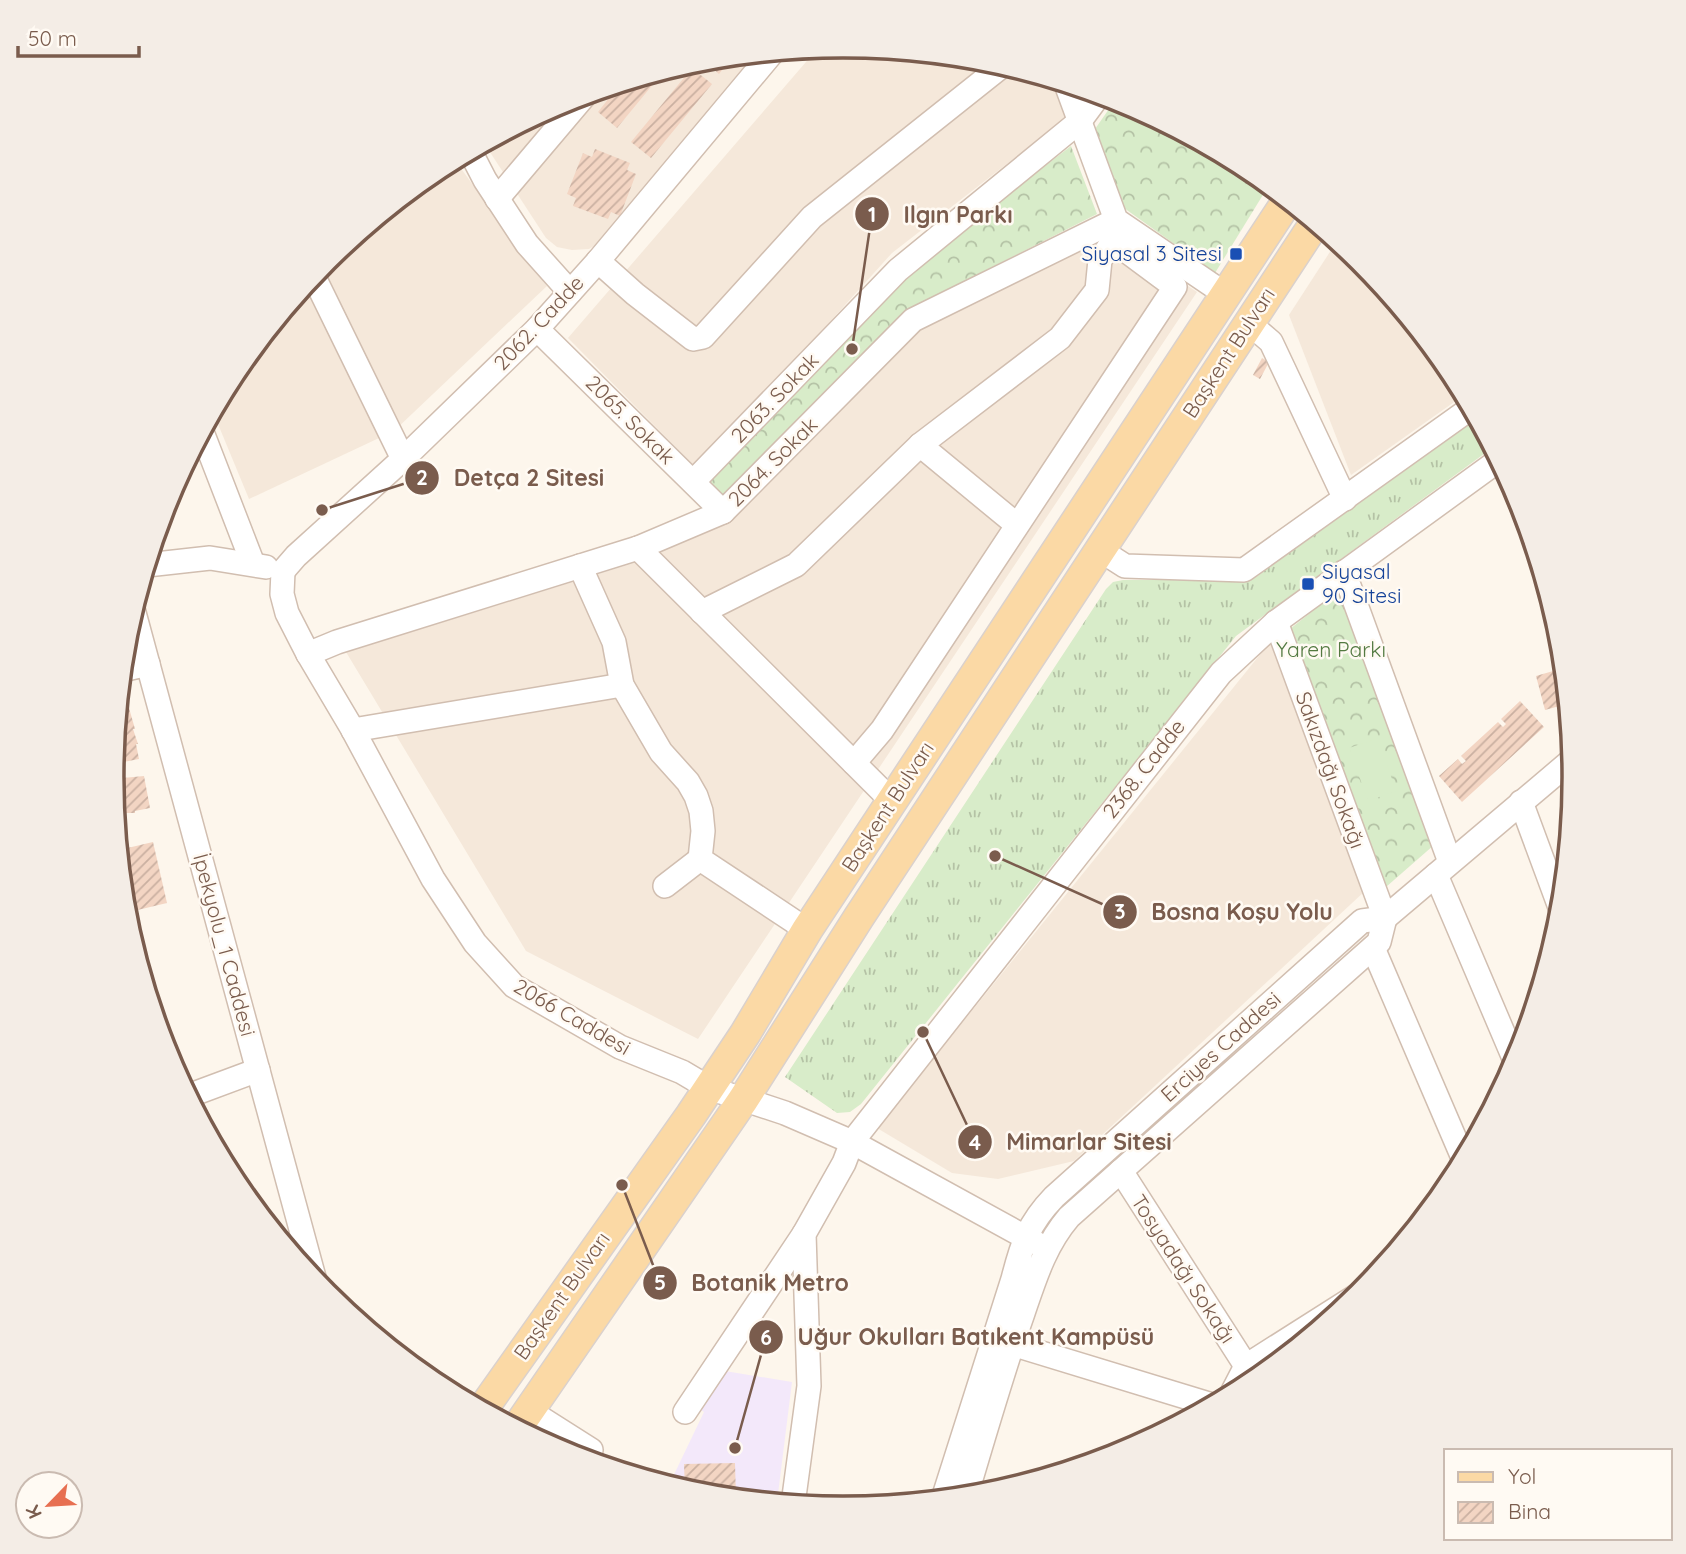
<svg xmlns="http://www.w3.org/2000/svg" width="1686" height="1554" viewBox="0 0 1686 1554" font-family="Quicksand,sans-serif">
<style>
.residential{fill:#f5e8da}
.education{fill:#f3e8fa}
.grass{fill:url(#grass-tufts)}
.forest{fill:url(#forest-crowns)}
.pitch{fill:#d8ecc9}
.building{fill:url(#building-hatch)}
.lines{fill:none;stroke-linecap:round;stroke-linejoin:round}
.minor-casing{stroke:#d1beb0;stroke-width:26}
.major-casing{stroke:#dad1cd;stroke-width:33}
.minor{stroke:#fff;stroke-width:23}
.major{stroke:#fbd9a5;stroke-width:30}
.transit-dot{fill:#1a4fb4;stroke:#fffaf3;stroke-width:2.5}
.labels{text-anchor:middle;stroke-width:5;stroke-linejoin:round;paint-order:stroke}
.transit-label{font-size:21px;fill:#164399;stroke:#fffaf3;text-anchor:end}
.street-label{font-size:21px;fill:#7a5c4d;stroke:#fffaf3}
.park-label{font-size:21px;fill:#537a41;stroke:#fffaf3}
.rim{fill:none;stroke:#7a5c4d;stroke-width:3.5}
.leader{fill:none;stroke:#7a5c4d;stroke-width:2.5}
.callout-dot{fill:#7a5c4d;stroke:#fffaf3;stroke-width:2.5}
.mark-label{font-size:21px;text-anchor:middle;font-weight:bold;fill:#fff}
.callout-label{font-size:23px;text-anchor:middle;font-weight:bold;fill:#7a5c4d;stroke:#fffaf3;stroke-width:5;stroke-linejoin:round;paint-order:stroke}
</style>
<defs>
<pattern id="grass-tufts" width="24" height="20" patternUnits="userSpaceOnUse" patternTransform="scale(1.75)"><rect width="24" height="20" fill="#d8ecc9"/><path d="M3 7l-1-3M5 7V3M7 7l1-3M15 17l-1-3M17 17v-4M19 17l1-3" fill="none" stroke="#b4c2a5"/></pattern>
<pattern id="forest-crowns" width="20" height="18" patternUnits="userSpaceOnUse" patternTransform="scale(1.75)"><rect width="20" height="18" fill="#d8ecc9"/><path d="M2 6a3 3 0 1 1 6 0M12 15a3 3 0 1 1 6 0" fill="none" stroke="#b4c2a5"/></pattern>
<pattern id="building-hatch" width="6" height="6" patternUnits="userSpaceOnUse" patternTransform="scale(1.75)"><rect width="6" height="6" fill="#f3d5c3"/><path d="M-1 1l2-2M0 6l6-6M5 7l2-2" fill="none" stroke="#cab0a1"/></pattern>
</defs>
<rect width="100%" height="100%" fill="#fdf6ec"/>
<g class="residential">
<path d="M843,46L986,60L1052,80L1066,118L892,253L697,469L568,338L818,48Z"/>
<path d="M773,52L606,239L589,249L572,250L557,247L546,238L484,143L563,101L701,59Z"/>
<path d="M454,159L547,286L394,431L249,499L213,412L235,370L326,259L437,169Z"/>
<path d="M1113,235L1197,292L698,1039L526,951L346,652L634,563L722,525L917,323Z"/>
<path d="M1337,241L1361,260L1451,371L1464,395L1351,475L1289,315Z"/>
<path d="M1271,641L1365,891L1074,1161L998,1179L952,1173L877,1128Z"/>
</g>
<path class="education" d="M719,1370L792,1382L777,1502L700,1494L669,1485L704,1412L694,1405Z"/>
<path class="grass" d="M1477,419L1492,448L1236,636L861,1104L850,1112L837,1113L785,1077L1106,589L1113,582L1123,580H1246L1256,577Z"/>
<g class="forest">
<path d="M1116,99L1250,169L1269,185L1215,273L1124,208L1095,129Z"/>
<path d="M1071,146L1097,214L935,296L906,313L725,498L708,481L904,277L931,253Z"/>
<path d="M1334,594H1340L1434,845L1386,887L1290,629Z"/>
</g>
<path class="pitch" d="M1378,738L1396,791L1368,801L1349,748Z"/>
<g class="building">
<path d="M733,56L719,74L702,59L724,57Z"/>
<path d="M692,68L712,84L651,158L631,142Z"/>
<path d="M664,71L617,128L598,112L620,84Z"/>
<path d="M542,113L524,134L516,127Z"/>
<path d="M595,149L630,163L627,170L636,174L620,216L611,212L608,219L573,206L576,198L567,194L583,153L592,157Z"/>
<path d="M1262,358L1269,362L1260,379L1253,375Z"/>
<path d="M1560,669L1562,677L1565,676L1567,704L1545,710L1536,676Z"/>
<path d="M1520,701L1544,727L1462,802L1439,776L1458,759L1462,764L1466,761L1461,756L1498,722L1503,727L1506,724L1501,719Z"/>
<path d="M129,708L135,729H133L138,744H136L139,759L113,764L118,711Z"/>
<path d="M144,776L150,808L135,811V813H120V815L115,816L112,780L115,782L123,780V778Z"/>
<path d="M153,842L167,903L125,913L119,850Z"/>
<path d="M735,1463L736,1498L700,1494L685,1490L684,1464Z"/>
</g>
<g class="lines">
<g class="minor-casing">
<g id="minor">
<path d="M1066,84L1116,220L1225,294"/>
<path d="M470,151L485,180L527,244L570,292"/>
<path d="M497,199L585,95"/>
<path d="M598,261L635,294L693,339L703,337L812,217L1003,65"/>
<path d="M313,275L403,459"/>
<path d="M1249,323L1271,342L1345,499"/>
<path d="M537,329L723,512"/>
<path d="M202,432L253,564"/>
<path d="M920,445L1017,525"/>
<path d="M693,482L898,270L1080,121L1100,94"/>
<path d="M638,548L892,801"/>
<path d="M1100,550L1125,566L1244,570L1471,408"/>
<path d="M147,565L210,558L266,567"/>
<path d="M580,566L614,642L622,685L661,752L688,782L696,796L701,811L703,831L700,859L807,930"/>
<path d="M283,571L282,594L287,613L308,654L353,730L433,879L475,943L514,986L620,1047L682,1072L709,1088L785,1113L852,1142L1036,1243"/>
<path d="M283,571L296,556L403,459L537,329L598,261L772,53"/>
<path d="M1344,572L1450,862"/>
<path d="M133,609L315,1281"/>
<path d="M702,612L796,565L920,445L1060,338L1097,290L1100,260L1113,241L1175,287L882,730L854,763"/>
<path d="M1276,622L1385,918L1573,759"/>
<path d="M308,654L337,642L638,548L723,512L913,320L1116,220"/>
<path d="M122,670L148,664"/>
<path d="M353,730L622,685"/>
<path d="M1521,802L1561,910"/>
<path d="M1436,875L1516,1063"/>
<path d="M665,886L700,859"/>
<path d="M1373,948L1464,1160"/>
<path d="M188,1096L258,1070"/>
<path d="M1121,1171L1246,1366"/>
<path d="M1012,1344L1212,1405"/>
<path d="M1231,1395L1246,1366L1361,1293"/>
<path d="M528,1410L591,1450"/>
<path d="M685,1412L804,1234"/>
<path d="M943,1499L1013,1279C1022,1244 1028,1224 1054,1197L1362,921L1385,918L1379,942L1069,1217C1045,1245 1035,1278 1023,1313C1002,1373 984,1435 966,1496"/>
<path d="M793,1504L809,1386L804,1234L844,1163L852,1142L1221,673L1276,622L1499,460"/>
</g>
</g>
<g class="major-casing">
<g id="major">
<path d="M482,1410L691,1115L745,1034L807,930L1288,200"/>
<path d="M517,1428L743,1100L859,917L1315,223"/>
</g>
</g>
<use href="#minor" class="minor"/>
<use href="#major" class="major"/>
</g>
<g class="transit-dot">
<rect x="1229" y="247" width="14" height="14" rx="3.5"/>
<rect x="1301" y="577" width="14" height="14" rx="3.5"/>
</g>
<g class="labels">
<g class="transit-label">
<text x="1222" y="261">Siyasal 3 Sitesi</text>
<text x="1322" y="579" text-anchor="start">Siyasal<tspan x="1322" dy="24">90 Sitesi</tspan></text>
</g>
<g class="street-label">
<text transform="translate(539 323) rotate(-47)" y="7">2062. Cadde</text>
<text transform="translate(1229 353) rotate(-57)" y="7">Başkent Bulvarı</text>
<text transform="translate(775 398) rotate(-46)" y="7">2063. Sokak</text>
<text transform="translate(630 420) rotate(45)" y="7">2065. Sokak</text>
<text transform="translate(773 462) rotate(-45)" y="7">2064. Sokak</text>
<text transform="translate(1144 769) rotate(-52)" y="7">2368. Cadde</text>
<text transform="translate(1330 770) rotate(70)" y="7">Sakızdağı Sokağı</text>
<text transform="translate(888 807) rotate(-57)" y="7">Başkent Bulvarı</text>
<text transform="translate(224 945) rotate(75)" y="7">İpekyolu_1 Caddesi</text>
<text transform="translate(572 1017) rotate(30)" y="7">2066 Caddesi</text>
<text transform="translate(1221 1047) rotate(-42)" y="7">Erciyes Caddesi</text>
<text transform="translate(1183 1269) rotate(57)" y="7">Tosyadağı Sokağı</text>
<text transform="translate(562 1296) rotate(-55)" y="7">Başkent Bulvarı</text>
</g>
<g class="park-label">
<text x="1331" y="657">Yaren Parkı</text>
</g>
</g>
<path d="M0 0H1686V1554H0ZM124 777a719 719 0 1 1 1438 0a719 719 0 1 1-1438 0Z" fill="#f4ede6" fill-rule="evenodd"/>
<path class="rim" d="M124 777a719 719 0 1 1 1438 0a719 719 0 1 1-1438 0Z"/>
<path class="leader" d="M852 349L872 214M322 510L422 478M995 856L1120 912M923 1032L975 1142M622 1185L660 1283M735 1448L766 1337"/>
<g class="callout-dot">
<circle cx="852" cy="349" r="7"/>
<circle cx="322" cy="510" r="7"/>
<circle cx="995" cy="856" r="7"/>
<circle cx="923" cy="1032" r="7"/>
<circle cx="622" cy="1185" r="7"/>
<circle cx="735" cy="1448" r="7"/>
<circle cx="872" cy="214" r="18"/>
<circle cx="422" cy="478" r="18"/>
<circle cx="1120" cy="912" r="18"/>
<circle cx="975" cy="1142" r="18"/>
<circle cx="660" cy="1283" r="18"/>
<circle cx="766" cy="1337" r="18"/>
</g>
<g class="mark-label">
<text x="872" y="222">1</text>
<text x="422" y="485">2</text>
<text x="1120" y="919">3</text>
<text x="975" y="1150">4</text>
<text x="660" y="1290">5</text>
<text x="766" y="1345">6</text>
</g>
<g class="callout-label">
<text x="958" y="223">Ilgın Parkı</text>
<text x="529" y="486">Detça 2 Sitesi</text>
<text x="1242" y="920">Bosna Koşu Yolu</text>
<text x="1089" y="1150">Mimarlar Sitesi</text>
<text x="770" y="1291">Botanik Metro</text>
<text x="976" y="1345">Uğur Okulları Batıkent Kampüsü</text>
</g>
<rect x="1444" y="1449" width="228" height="91" fill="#fffaf3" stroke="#cabbb1" stroke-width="2"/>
<rect x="1458" y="1472" width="35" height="10" fill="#fbd9a5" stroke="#cabbb1" stroke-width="2"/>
<text x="1508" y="1484" font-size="21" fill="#7a5c4d">Yol</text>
<rect x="1458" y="1502" width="35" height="21" fill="url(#building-hatch)" stroke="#cabbb1" stroke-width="2"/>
<text x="1508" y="1519" font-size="21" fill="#7a5c4d">Bina</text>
<g transform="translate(49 1505) rotate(245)"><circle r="33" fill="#fffaf3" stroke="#cabbb1" stroke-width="2"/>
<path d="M0-5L12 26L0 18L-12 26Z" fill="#e76f51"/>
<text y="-10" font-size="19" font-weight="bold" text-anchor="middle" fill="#7a5c4d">K</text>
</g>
<path d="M18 46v10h121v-10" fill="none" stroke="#7a5c4d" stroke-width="3.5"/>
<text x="28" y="46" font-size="21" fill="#7a5c4d" stroke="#fffaf3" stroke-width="5" paint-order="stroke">50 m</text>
</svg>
